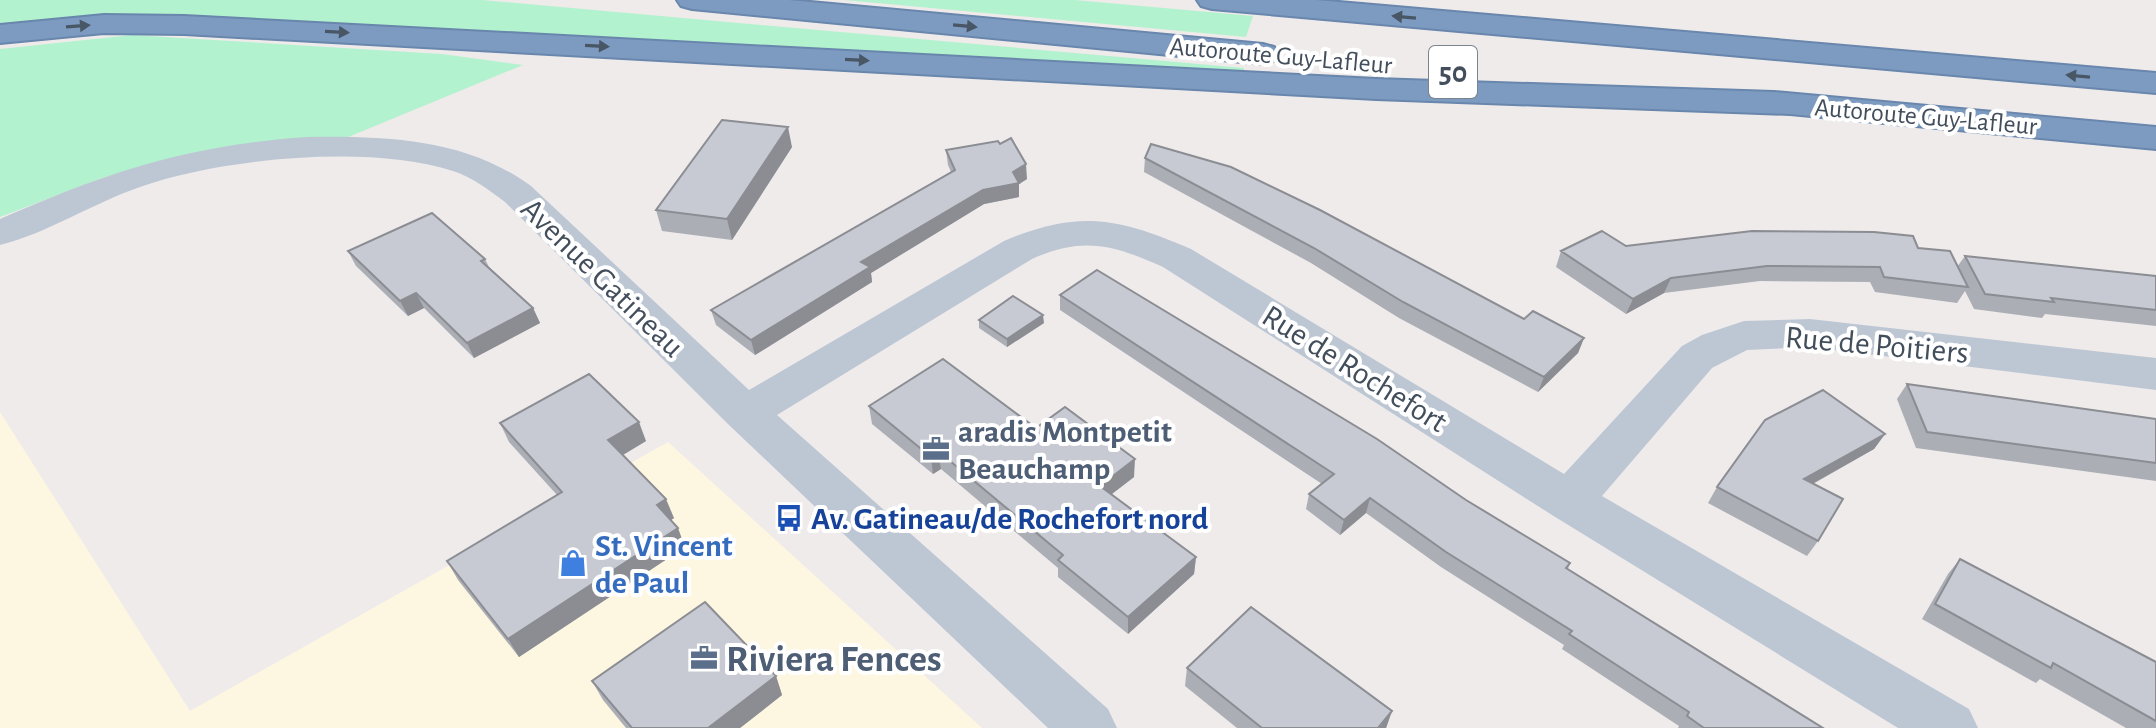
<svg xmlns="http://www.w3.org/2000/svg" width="2156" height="728" viewBox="0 0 2156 728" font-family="'Alegreya Sans',sans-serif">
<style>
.commercial{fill:#fdf6e0}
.green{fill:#b3f2ce}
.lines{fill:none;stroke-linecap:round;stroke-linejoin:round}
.highway-casing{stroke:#6986ac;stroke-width:4}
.minor{fill:#bdc7d3;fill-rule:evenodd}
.highway{fill:#7d9bc0;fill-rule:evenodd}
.wall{fill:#abaeb5}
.shaded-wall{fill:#8b8d93}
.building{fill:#c7cad2;stroke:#8b8d93;stroke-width:2}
.oneway{fill:#485665}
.labels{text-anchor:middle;stroke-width:8;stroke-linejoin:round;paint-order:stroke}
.far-street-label{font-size:26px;fill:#424e5b;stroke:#fff}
.shield{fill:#fff;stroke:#7b838c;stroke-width:2}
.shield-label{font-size:30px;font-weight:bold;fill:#424e5b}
.street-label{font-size:32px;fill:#424e5b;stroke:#fff}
.service-label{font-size:32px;font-weight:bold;fill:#4e5e75;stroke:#fff;text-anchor:start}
.transit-label{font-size:32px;font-weight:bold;fill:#164399;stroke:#fff;text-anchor:start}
.shop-label{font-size:32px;font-weight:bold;fill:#366cbe;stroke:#fff;text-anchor:start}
.near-service-label{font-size:38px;font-weight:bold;fill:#4e5e75;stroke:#fff;text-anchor:start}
</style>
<rect width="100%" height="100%" fill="#efebeb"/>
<path class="commercial" d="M0,412L190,711L668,442L982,728H0Z"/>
<g class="green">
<path d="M0,0H482L1244,68V73L164,16L0,26Z"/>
<path d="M844,0H1075L1253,16L1246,37Z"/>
<path d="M132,35L442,54L523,65L341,140L167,160L102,178L0,217V49Z"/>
</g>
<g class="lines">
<g class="highway-casing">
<g id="highway">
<path d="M677,0H789L1263,44L1274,47L1279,54L1274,61L1263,64L692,9L681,6Z"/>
<path d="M1197,0H1316L2156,73V93L1212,9L1201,6Z"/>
<path d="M104,15L184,16L1376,79L1774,92L2156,127V149L1790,114L1376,99L184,34L104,33L0,43V25Z"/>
</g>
</g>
<path class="minor" d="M306,137C385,136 465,138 531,186L749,390L1004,241C1079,209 1119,218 1191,249L1564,474L1682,346L1702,335L1744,321L1810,319L2156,358V390L1810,347L1747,350L1712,368L1602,496L1969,709L1978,728H1898L1552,515L1163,267C1114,245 1083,236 1032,259L777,415L1108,709L1117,728H1048L729,425L505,202C489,190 472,177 453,171C370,144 222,158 140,187C93,203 48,233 0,245V219C110,171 186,146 306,137Z"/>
<use href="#highway" class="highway"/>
</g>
<g class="wall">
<path d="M792,147L732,240L662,231L656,210Z"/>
<path d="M946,150L1027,179L1019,184V197L984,204L871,273L872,282L755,355L716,325L711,310L951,172L948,165Z"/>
<path d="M1145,158L1524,319L1584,338L1578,353L1538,392L1399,318L1311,263L1144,172Z"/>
<path d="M1626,246L1918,248L1957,267L1965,256L2156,276V326L2045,314L2042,318L1974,309L1965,291L1957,303L1875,292L1870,282L1760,281L1664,293L1626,314L1556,267L1561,251Z"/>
<path d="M348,251L485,259L489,267L533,308L540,323L474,358L424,308L408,316L356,266Z"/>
<path d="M1060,295L1466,500L1570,563L1568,569L1823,728H1678L1679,726L1562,649L1564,645L1441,567L1366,513L1340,535L1306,509L1309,494L1322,484L1060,310Z"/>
<path d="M979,320L1044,323L1007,347L979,328Z"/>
<path d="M1907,384L2156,419V481L1916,448L1897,399Z"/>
<path d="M869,406L1036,428L1134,477L1112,494L1196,557L1194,574L1128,634L1058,577V568L941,469L933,474L872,424Z"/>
<path d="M500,423L646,441L623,455L674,518L671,520L685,547L519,657L458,580L447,561L557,495L509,442Z"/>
<path d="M1885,434L1874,449L1813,484L1818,541L1807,556L1708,503L1717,487Z"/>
<path d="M1960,559L2156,662V728H2126L2040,679L2036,683L1922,619L1948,574Z"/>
<path d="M1187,668L1392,711L1386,728H1237L1185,686Z"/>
<path d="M776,676L782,695L740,728H626L603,700L592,681Z"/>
</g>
<g class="shaded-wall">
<path d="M788,127L792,147L732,240L727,219Z"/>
<path d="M1026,164L1027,179L1019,184V197L984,204L871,273L872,282L755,355L751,340L861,262Z"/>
<path d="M1671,278L1664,293L1626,314L1633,299Z"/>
<path d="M416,293L424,308L408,316L400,301Z"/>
<path d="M533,308L540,323L474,358L467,343Z"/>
<path d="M1043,315L1044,323L1007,347V339Z"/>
<path d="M1584,338L1578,353L1538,392L1544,377Z"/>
<path d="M639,422L646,441L616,459L608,440Z"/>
<path d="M1885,434L1874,449L1794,494L1804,479Z"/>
<path d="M938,451L941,469L933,474L931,457Z"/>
<path d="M1135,459L1134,477L1100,503V486Z"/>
<path d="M1370,498L1366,513L1340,535L1344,520Z"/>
<path d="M666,499L674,518L664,525L657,505Z"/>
<path d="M678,528L685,547L519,657L508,639Z"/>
<path d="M1196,557L1194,574L1128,634V617Z"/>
<path d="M776,676L782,695L740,728H708Z"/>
<path d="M1392,711L1386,728H1377Z"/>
</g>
<g class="building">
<path d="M722,120L788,127L727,219L656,210Z"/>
<path d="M1011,138L1026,164L1013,172L1019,183L983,190L861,262L870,267L751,340L711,310L955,170L946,150L998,141L1000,144Z"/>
<path d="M1151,144L1231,167L1320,210L1524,319L1533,311L1584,338L1544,377L1403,302L1314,248L1145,158Z"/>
<path d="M432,213L485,259L481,261L533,308L467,343L416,293L400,301L348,251Z"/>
<path d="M1602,231L1626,246L1752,231L1874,232L1913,236L1918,248L1950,251L1968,287L1884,277L1880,267L1767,266L1671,278L1633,299L1561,251Z"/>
<path d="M1965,256L2156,276V310L2051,298L2054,302L1985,294Z"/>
<path d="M1097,270L1377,439L1466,500L1570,563L1566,568L1823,728H1704L1687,716L1689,712L1569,634L1572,631L1446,552L1370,498L1344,520L1309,494L1334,474L1060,295Z"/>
<path d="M1013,296L1043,315L1007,339L979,320Z"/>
<path d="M943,359L1036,428L1065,407L1135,459L1100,486L1196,557L1128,617L1058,560L1063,555L938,451L931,457L869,406Z"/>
<path d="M589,374L639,422L608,440L666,499L657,505L678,528L508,639L447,561L562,492L500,423Z"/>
<path d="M1907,384L2156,419V463L1927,432Z"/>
<path d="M1823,390L1885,434L1804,479L1843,499L1818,541L1717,487L1765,420Z"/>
<path d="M1960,559L2156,662V721L2053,663L2051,668L1935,604Z"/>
<path d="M705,602L776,676L708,728H632L592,681Z"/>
<path d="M1251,607L1392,711L1378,728H1262L1187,668Z"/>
</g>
<defs><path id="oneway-solid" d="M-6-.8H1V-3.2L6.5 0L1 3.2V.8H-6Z" transform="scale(2)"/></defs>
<g class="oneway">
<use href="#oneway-solid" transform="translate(1404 17) rotate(-175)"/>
<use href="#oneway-solid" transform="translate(78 26) rotate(-4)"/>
<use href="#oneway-solid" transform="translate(965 26) rotate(5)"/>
<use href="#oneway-solid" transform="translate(337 32) rotate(3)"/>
<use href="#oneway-solid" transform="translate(597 46) rotate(3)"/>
<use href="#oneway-solid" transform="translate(857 60) rotate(3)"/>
<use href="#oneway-solid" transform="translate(2078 76) rotate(-175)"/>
</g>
<defs>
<g id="office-bare" transform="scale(2.16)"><path d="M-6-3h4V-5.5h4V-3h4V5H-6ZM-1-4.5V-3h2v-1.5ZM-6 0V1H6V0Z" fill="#5c6f8a" stroke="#fff" stroke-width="2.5" paint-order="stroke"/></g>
<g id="bus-bare" transform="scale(2.16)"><path d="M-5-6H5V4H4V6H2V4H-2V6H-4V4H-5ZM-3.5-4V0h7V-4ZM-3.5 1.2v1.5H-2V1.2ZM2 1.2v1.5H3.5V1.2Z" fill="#1a4fb4" stroke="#fff" stroke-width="2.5" paint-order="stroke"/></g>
<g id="shop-bare" transform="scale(2.16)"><path d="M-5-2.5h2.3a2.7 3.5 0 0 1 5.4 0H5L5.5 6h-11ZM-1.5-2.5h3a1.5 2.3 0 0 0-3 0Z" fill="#3f7fe0" stroke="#fff" stroke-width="2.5" paint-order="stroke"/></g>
</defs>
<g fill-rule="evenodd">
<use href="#office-bare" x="936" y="449"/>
<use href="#bus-bare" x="789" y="518"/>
<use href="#shop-bare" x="573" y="563"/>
<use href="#office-bare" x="704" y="658"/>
</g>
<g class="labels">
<g class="far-street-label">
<text transform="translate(1281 55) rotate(5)" y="9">Autoroute Guy-Lafleur</text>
<text transform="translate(1926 116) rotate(5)" y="9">Autoroute Guy-Lafleur</text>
</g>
<rect class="shield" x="1429" y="46" width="48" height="52" rx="6"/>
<g class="shield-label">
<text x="1453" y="82">50</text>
</g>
<g class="street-label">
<text transform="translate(603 277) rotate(44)" y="11">Avenue Gatineau</text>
<text transform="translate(1877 344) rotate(5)" y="11">Rue de Poitiers</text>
<text transform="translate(1355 368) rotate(32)" y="11">Rue de Rochefort</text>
</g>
<g class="service-label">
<text x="958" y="442">aradis Montpetit<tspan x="958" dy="37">Beauchamp</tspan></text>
</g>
<g class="transit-label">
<text x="811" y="529">Av. Gatineau/de Rochefort nord</text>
</g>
<g class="shop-label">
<text x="595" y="556">St. Vincent<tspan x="595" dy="37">de Paul</tspan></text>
</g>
<g class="near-service-label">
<text x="726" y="671">Riviera Fences</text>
</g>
</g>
</svg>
